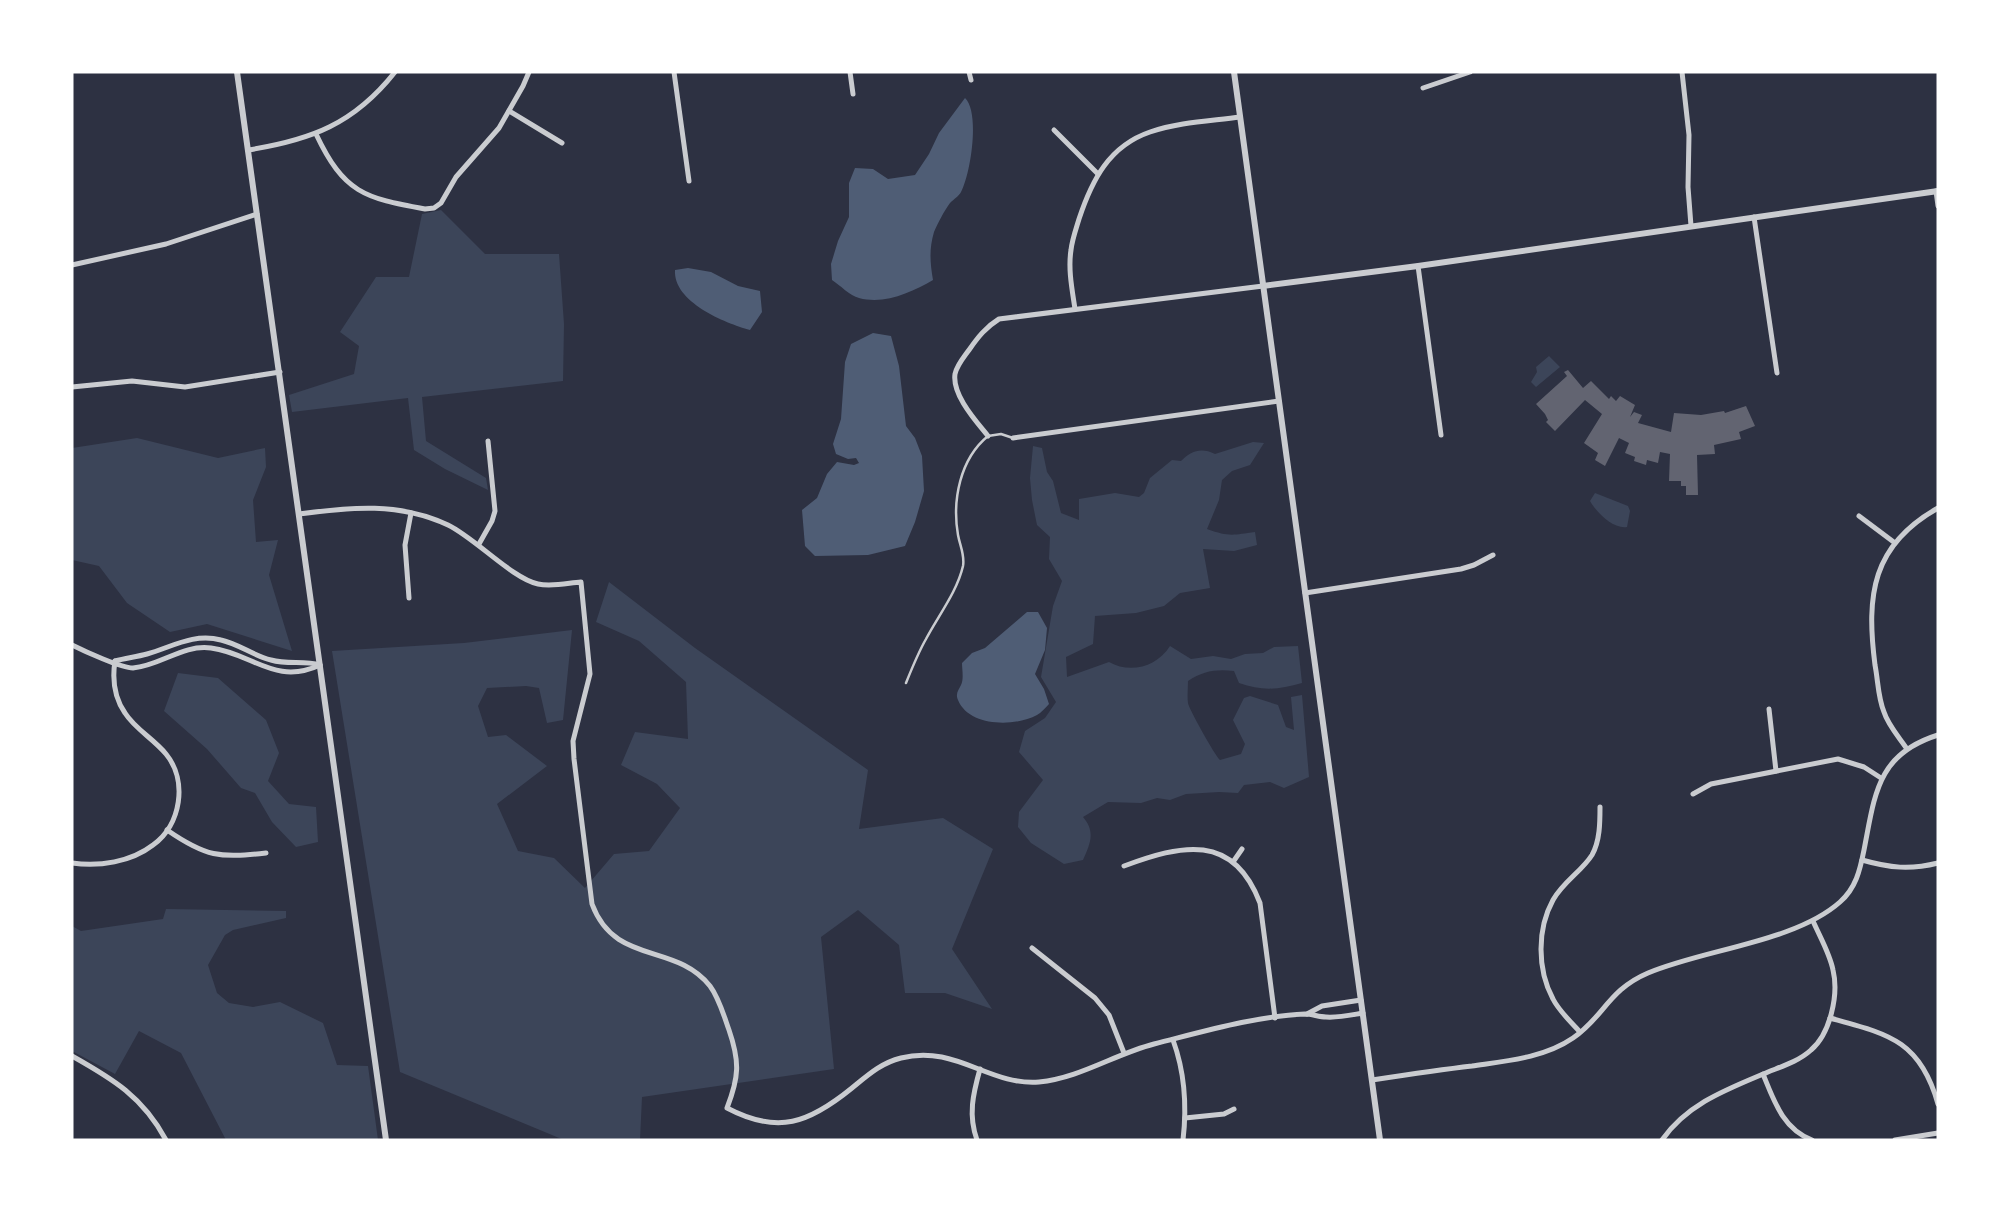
<svg xmlns="http://www.w3.org/2000/svg" width="2010" height="1212" viewBox="0 0 2010 1212" font-family="Inter,sans-serif">
<style>
.green{fill:#3c4559}
.water{fill:#4f5d75}
.building{fill:#626471}
.lines{fill:none;stroke-linecap:round;stroke-linejoin:round}
.service{stroke:#caccd0;stroke-width:2.5}
.minor{stroke:#caccd0;stroke-width:5}
.tertiary{stroke:#caccd0;stroke-width:6}
</style>
<rect width="100%" height="100%" fill="#2d3142"/>
<g class="green">
<path d="M441,210L485,254H559L564,324L563,381L422,397L426,441L486,478L488,490L445,469L414,450L408,398L292,412L289,395L354,374L359,346L340,332L376,277H409L422,214Z"/>
<path d="M1549,356L1560,367L1536,387L1531,382L1537,372L1536,367Z"/>
<path d="M137,438L218,458L265,448L266,467L253,500L256,542L278,540L269,575L292,651L207,624L170,632L127,603L99,566L72,560V448Z"/>
<path d="M1253,442L1264,443L1250,465L1232,471L1222,480L1219,500L1207,529C1229,537 1233,535 1255,532L1257,545L1234,551L1203,549L1210,588L1180,593L1164,606L1136,613L1095,616L1093,644L1066,657L1067,677L1109,662C1130,674 1157,667 1170,646L1191,659L1213,656L1231,659L1245,654L1263,653L1274,647L1298,646L1302,683C1278,690 1262,691 1239,683L1234,671C1216,669 1203,671 1188,681C1188,688 1187,696 1188,703C1188,707 1215,756 1220,760L1241,754L1245,744L1233,720L1244,698L1250,696L1278,705L1286,727L1294,730L1291,697L1302,695L1309,777L1284,788L1270,782L1244,785L1238,793L1219,792L1186,794L1170,800L1157,798L1141,803L1108,802L1083,817C1096,832 1090,844 1083,860L1064,864L1031,843L1018,827L1019,812L1043,780L1019,752L1025,731L1045,718L1056,702L1041,677L1053,606L1062,581L1049,559L1050,537L1037,525L1032,500L1030,478L1033,446L1042,448L1047,472L1053,481L1061,513L1079,520V499L1115,493L1139,497L1144,493L1150,478L1172,460L1181,461C1191,451 1201,447 1215,454Z"/>
<path d="M1595,493L1628,506L1630,511L1627,527C1613,529 1597,513 1590,501Z"/>
<path d="M609,582L695,648L868,770L859,829L943,818L993,849L952,949L992,1009L945,993H905L899,945L858,910L821,937L834,1069L642,1097L640,1140H564L400,1072L332,651L464,643L572,630L563,720L547,723L539,688L526,686L487,688L478,706L488,737L506,735L547,766L497,804L518,851L554,858L585,888L614,854L649,851L680,808L657,784L621,765L635,732L688,739L686,682L639,641L596,622Z"/>
<path d="M178,673L218,678L266,720L279,753L268,781L289,804L316,807L318,842L296,847L272,822L255,793L241,788L207,749L164,711Z"/>
<path d="M166,909L286,911V918L233,930L225,935L208,965L217,993L229,1003L253,1007L280,1002L323,1023L337,1065L368,1066L378,1140H226L181,1053L139,1031L115,1074L72,1051V926L81,931L163,919Z"/>
</g>
<g class="water">
<path d="M965,98C980,112 971,173 961,192C959,196 954,199 950,203C944,211 938,223 934,232C929,249 930,262 933,280C912,292 885,305 859,298C850,296 840,285 832,280L831,264L838,241L849,217V183L855,168L873,169L888,179L915,175L929,154L939,133Z"/>
<path d="M688,268L711,272L738,286L760,291L762,312L750,330C725,323 673,302 675,270Z"/>
<path d="M873,333L891,336L899,366L906,426L915,438L922,456L924,491L915,522L905,546L868,555L815,556L805,546L802,510L817,498L827,474L837,462L854,465L859,463L856,458L848,459L836,454L833,444L841,419L845,362L851,344Z"/>
<path d="M1027,612H1038L1047,628L1045,650L1035,674L1044,689L1049,704C1045,708 1041,713 1037,715C1015,727 969,727 958,700C955,693 959,690 961,685C964,679 962,669 962,663L972,653L985,648Z"/>
</g>
<path class="building" d="M1568,370L1583,388L1591,381L1609,399L1611,396L1616,401L1620,396L1635,405L1630,417L1634,412L1642,415L1638,423L1671,432L1674,413L1701,415L1724,411L1725,413L1746,406L1755,426L1739,432L1741,439L1714,445L1715,454L1697,455L1698,495H1686V486H1681V481H1669L1670,454L1660,452L1658,463L1647,460L1646,465L1634,461L1635,457L1625,453L1629,443L1619,438L1605,466L1595,460L1598,453L1584,443L1602,414L1585,400L1555,431L1546,422L1548,420L1545,414L1536,404L1567,376L1564,372Z"/>
<g class="lines">
<path class="service" d="M906,683C912,668 918,653 926,639C938,616 957,592 963,566C965,555 960,546 958,535C952,500 960,459 988,436L1001,434L1013,438"/>
<g class="minor">
<path d="M674,72L689,181"/>
<path d="M850,72L853,94"/>
<path d="M969,72L971,80"/>
<path d="M1682,72L1689,135L1688,187L1691,226"/>
<path d="M1423,88L1470,72"/>
<path d="M509,111L562,143"/>
<path d="M1054,130L1098,174"/>
<path d="M316,134C344,193 364,198 425,209L434,208L441,203L456,177L499,128L523,86L529,72"/>
<path d="M248,150C311,140 354,124 395,72"/>
<path d="M1936,191L1938,206"/>
<path d="M1754,217L1777,373"/>
<path d="M72,265L166,244L257,214"/>
<path d="M1418,266L1441,435"/>
<path d="M1075,309C1072,289 1068,269 1071,250C1072,240 1076,229 1079,219C1092,180 1109,146 1150,132C1179,122 1211,121 1240,117"/>
<path d="M72,387L132,381L185,387L280,372"/>
<path d="M988,436C976,421 952,395 955,374C957,365 964,357 969,350C978,337 986,327 999,319L1263,286"/>
<path d="M1013,438L1279,401"/>
<path d="M299,514C351,507 399,502 448,525C475,538 513,579 538,584C552,587 568,583 581,582L590,674L573,741L574,759L592,904C615,966 675,942 710,986C719,998 724,1016 729,1030C740,1062 739,1077 727,1108C778,1135 809,1123 852,1088C868,1075 881,1063 901,1058C955,1044 989,1086 1039,1082C1080,1078 1115,1054 1154,1044C1202,1032 1256,1016 1305,1014C1312,1014 1319,1017 1326,1017C1338,1018 1351,1015 1363,1013"/>
<path d="M1859,516L1895,543"/>
<path d="M479,544L492,521L495,511L488,441"/>
<path d="M1305,593L1461,569L1474,565L1493,555"/>
<path d="M409,598L405,545L411,513"/>
<path d="M72,645C84,651 121,668 133,668C160,666 183,644 211,648C252,653 275,686 320,665"/>
<path d="M115,661C126,658 136,657 147,654C172,647 193,633 221,640C239,644 254,656 271,660C288,665 304,660 320,665"/>
<path d="M1769,709L1776,771"/>
<path d="M1907,749C1899,737 1888,725 1884,712C1878,698 1878,680 1875,665C1866,595 1872,545 1938,508"/>
<path d="M1693,794L1711,784L1838,759L1864,767L1881,778"/>
<path d="M167,830C206,857 219,858 266,853"/>
<path d="M1862,860C1890,868 1910,870 1938,863"/>
<path d="M1233,862L1242,849"/>
<path d="M72,863C99,867 131,862 153,845C181,825 188,781 166,754C154,739 135,729 125,713C114,697 112,680 115,661"/>
<path d="M1124,866C1181,845 1233,832 1260,903L1275,1018"/>
<path d="M1032,948L1095,998L1109,1015L1124,1053"/>
<path d="M1307,1014L1322,1006L1361,1000"/>
<path d="M1830,1018C1888,1034 1920,1040 1938,1104"/>
<path d="M1580,1032C1571,1022 1559,1011 1553,999C1537,969 1537,929 1553,900C1563,882 1582,871 1592,855C1600,841 1600,822 1600,807"/>
<path d="M1173,1040C1185,1073 1187,1106 1183,1140"/>
<path d="M72,1056C113,1079 143,1097 166,1140"/>
<path d="M1763,1074C1774,1101 1783,1129 1812,1140"/>
<path d="M1372,1080C1405,1075 1438,1070 1472,1066C1506,1061 1544,1058 1573,1038C1604,1017 1608,990 1648,973C1705,949 1795,942 1840,902C1856,888 1860,870 1864,850C1875,794 1877,754 1938,735"/>
<path d="M1185,1118L1224,1114L1234,1109"/>
<path d="M977,1140C968,1115 973,1094 980,1069"/>
<path d="M1662,1140C1688,1103 1728,1089 1768,1072C1783,1066 1799,1061 1811,1050C1830,1034 1839,995 1833,970C1830,954 1820,937 1813,921"/>
<path d="M1895,1140L1938,1133"/>
</g>
<g class="tertiary">
<path d="M237,72L386,1140"/>
<path d="M1234,72L1380,1140"/>
<path d="M1263,286L1418,266L1938,191"/>
</g>
</g>
<rect width="2010" height="1212" fill="none" stroke="#ffffff" stroke-width="147"/>
</svg>
